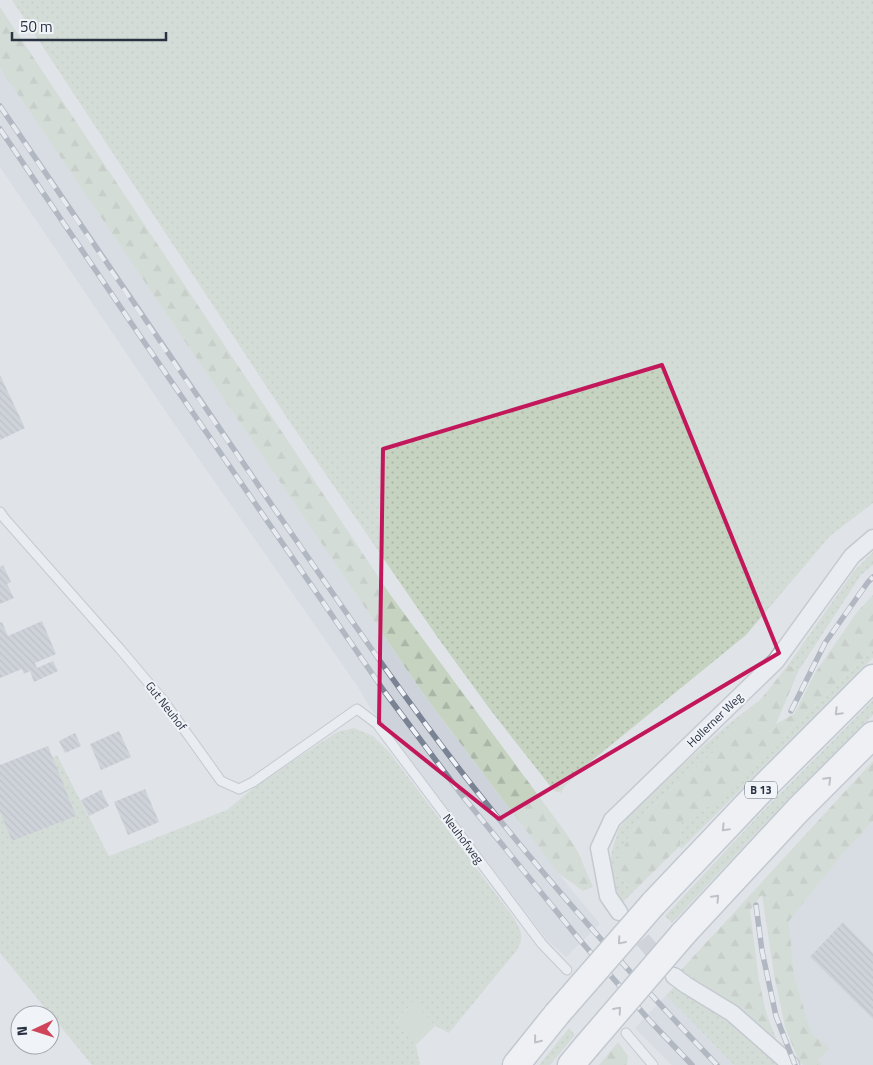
<svg xmlns="http://www.w3.org/2000/svg" width="873" height="1065" viewBox="0 0 873 1065" font-family="'Titillium Web',sans-serif">
<style>
.built{fill:#ced3db}
.grass{fill:url(#grass-dots)}
.forest{fill:url(#forest-firs)}
.green{fill:#c6d3c1}
.building{fill:url(#building-back-hatch)}
.lines{fill:none;stroke-linecap:round;stroke-linejoin:round}
.street-tunnel{stroke:#bbc0c7;stroke-width:16;stroke-dasharray:16 8;stroke-linecap:butt}
.lane-casing{stroke:#a5abb3;stroke-width:11}
.street-casing{stroke:#a5abb3;stroke-width:19}
.primary-casing{stroke:#a0a8b5;stroke-width:29}
.lane{stroke:#f3f5f8;stroke-width:9}
.street{stroke:#f3f5f8;stroke-width:16}
.primary{stroke:#fff;stroke-width:26}
.rail-casing{stroke:#7a8393;stroke-width:5.5}
.rail{stroke:#f0f3f7;stroke-width:4;stroke-dasharray:11;stroke-linecap:butt}
.primary-bridge-casing{stroke:#a0a8b5;stroke-width:29;stroke-linecap:butt}
.primary-bridge{stroke:#fff;stroke-width:26}
.oneway{stroke:#9498a0}
.marked{fill:none;stroke:#c2185b;stroke-width:4;stroke-linejoin:round}
.labels{text-anchor:middle;stroke-width:4;stroke-linejoin:round;paint-order:stroke}
.shield{fill:#f0f3f7;stroke:#656c78;stroke-width:1}
.shield-label{font-size:11px;font-weight:bold;fill:#293241}
.street-label{font-size:12px;fill:#293241;stroke:#f0f3f7}
</style>
<defs>
<pattern id="grass-dots" width="8" height="8" patternUnits="userSpaceOnUse" patternTransform="scale(1.25)"><rect width="8" height="8" fill="#c6d3c1"/><path d="M2 2h.1M6 6h.1" fill="none" stroke="#aab6a7" stroke-width="1.8" stroke-linecap="round"/></pattern>
<pattern id="forest-firs" width="22" height="20" patternUnits="userSpaceOnUse" patternTransform="scale(1.25)"><rect width="22" height="20" fill="#c6d3c1"/><path d="M5 1l3.5 6h-7zM16 11l3.5 6h-7z" fill="#aab6a7"/></pattern>
<pattern id="building-back-hatch" width="6" height="6" patternUnits="userSpaceOnUse" patternTransform="scale(1.25)"><rect width="6" height="6" fill="#b8bdc6"/><path d="M-1 5l2 2M0 0l6 6M5-1l2 2" fill="none" stroke="#969aa2"/></pattern>
</defs>
<rect width="100%" height="100%" fill="#e0e4e9"/>
<g class="built">
<path d="M0,68L422,692L558,873L600,924L566,957L547,940L369,706L358,687L173,422L0,167Z"/>
<path d="M873,821V1065H822L817,1060L829,1048L811,1033L794,974L789,921L842,855Z"/>
<path d="M666,995L734,1065H672L635,1028Z"/>
</g>
<g class="grass">
<path d="M12,0H873V503L830,536L746,635L589,763L564,787L561,793L554,791L492,712L438,638L289,421Z"/>
<path d="M873,552V565L861,575L799,670L788,665L854,571Z"/>
<path d="M873,649V658L681,849L680,846L681,822L718,800L790,729Z"/>
<path d="M761,699L708,758L649,809L630,834L617,876L634,891L622,903L614,888L610,868L612,850L619,828L641,802L725,727Z"/>
<path d="M873,700V715L765,824L672,923L665,916L759,815Z"/>
<path d="M354,728L373,736L390,753L514,918C521,932 525,936 517,950L449,1033L435,1026L413,1002L395,1022L416,1045L420,1064L419,1065H92L0,953V780L57,755L109,856L227,810L258,784L337,732Z"/>
<path d="M674,987L732,1023L778,1065H734L666,995Z"/>
<path d="M569,1028L575,1035L550,1065H539Z"/>
</g>
<g class="forest">
<path d="M0,7L389,593L566,833L578,852L593,887L583,891L558,873L422,692L0,68Z"/>
<path d="M873,595V649L790,729L718,801L681,822L680,846L634,891L617,876L615,866L630,834L649,809L708,758L761,699L788,665L799,670L776,724L794,714L815,673L857,612Z"/>
<path d="M873,761V821L842,855L789,921L794,974L811,1033L830,1048L818,1060L822,1065H803L799,1062L785,1027L774,975L762,895L750,910L759,980L766,1012L777,1041L735,1006L681,970Z"/>
<path d="M618,1042L628,1056L627,1065H599Z"/>
</g>
<path class="green" d="M413,1002L435,1026L416,1045L395,1023Z"/>
<g class="building">
<path d="M0,375L25,428L0,440Z"/>
<path d="M3,565L11,582L7,584L14,598L0,604V567Z"/>
<path d="M42,621L56,654L35,663L37,668L53,661L58,671L34,682L30,671L24,674L22,669L0,678V623L2,622L8,636Z"/>
<path d="M119,731L131,757L101,770L90,744Z"/>
<path d="M75,733L81,746L65,753L59,741Z"/>
<path d="M48,746L76,816L12,841L0,811V765Z"/>
<path d="M145,789L159,822L128,835L114,802Z"/>
<path d="M101,790L109,806L89,816L81,800Z"/>
<path d="M843,922L873,953V1019L810,957Z"/>
</g>
<g class="lines">
<path class="street-tunnel" d="M627,921L666,967"/>
<g class="lane-casing">
<g id="lane">
<path d="M0,512L5,519L120,649L163,700L221,781L239,789L253,782L357,709L377,724L542,944L567,970"/>
<path d="M626,1033L653,1065"/>
</g>
</g>
<g class="street-casing">
<g id="street">
<path d="M619,912L608,896L599,848L612,820L776,661L852,556L873,538"/>
<path d="M674,976L686,985L732,1013L791,1065"/>
</g>
</g>
<g class="primary-casing">
<g id="primary">
<path d="M653,904L766,785L873,678"/>
<path d="M683,934L798,810L873,735"/>
<path d="M516,1065L557,1014"/>
<path d="M571,1065L586,1047"/>
</g>
</g>
<use href="#lane" class="lane"/>
<use href="#street" class="street"/>
<use href="#primary" class="primary"/>
<g class="rail-casing">
<g id="rail">
<path d="M0,106C92,243 185,379 278,514C341,605 403,697 471,784C548,882 631,975 717,1065"/>
<path d="M0,129L138,333L384,691L461,794L579,939L650,1021L692,1065"/>
<path d="M791,711L825,643L868,582L873,577"/>
<path d="M756,905L762,951L776,1016L795,1065"/>
</g>
</g>
<use href="#rail" class="rail"/>
<g class="primary-bridge-casing">
<g id="primary-bridge">
<path d="M557,1014L653,904"/>
<path d="M586,1047L683,934"/>
</g>
</g>
<use href="#primary-bridge" class="primary-bridge"/>
</g>
<defs><path id="oneway-chevron" d="M-2-3.5L2.5 0L-2 3.5" fill="none" stroke-width="1.6" stroke-linecap="round" stroke-linejoin="round" transform="scale(1.25)"/></defs>
<g class="oneway">
<use href="#oneway-chevron" transform="translate(838 712) rotate(135)"/>
<use href="#oneway-chevron" transform="translate(828 780) rotate(-45)"/>
<use href="#oneway-chevron" transform="translate(725 828) rotate(134)"/>
<use href="#oneway-chevron" transform="translate(716 898) rotate(-47)"/>
<use href="#oneway-chevron" transform="translate(621 941) rotate(131)"/>
<use href="#oneway-chevron" transform="translate(618 1010) rotate(-49)"/>
<use href="#oneway-chevron" transform="translate(537 1040) rotate(129)"/>
</g>
<path d="M0 0H873V1065H0ZM662,365L779,653L499,819L379,723L383,449Z" fill="#e0e4e9" fill-opacity=".55" fill-rule="evenodd"/>
<path class="marked" d="M662,365L779,653L499,819L379,723L383,449Z"/>
<g class="labels">
<rect class="shield" x="745" y="781.5" width="32" height="17" rx="4"/>
<g class="shield-label">
<text x="761" y="794">B 13</text>
</g>
<g class="street-label">
<text transform="translate(166 706) rotate(52)" y="4">Gut Neuhof</text>
<text transform="translate(715 720) rotate(-44)" y="4">Hollerner Weg</text>
<text transform="translate(463 839) rotate(53)" y="4">Neuhofweg</text>
</g>
</g>
<g transform="translate(35 1030) rotate(266)"><circle r="24" fill="#f0f3f7" stroke="#a0a6ae"/>
<path d="M0-4L9 19L0 12L-9 19Z" fill="#d0445a"/>
<text y="-8" font-size="14" font-weight="bold" text-anchor="middle" fill="#293241">N</text>
</g>
<path d="M12 32v8h154v-8" fill="none" stroke="#293241" stroke-width="2.5"/>
<text x="20" y="32" font-size="15" fill="#293241" stroke="#f0f3f7" stroke-width="4" paint-order="stroke">50 m</text>
</svg>
